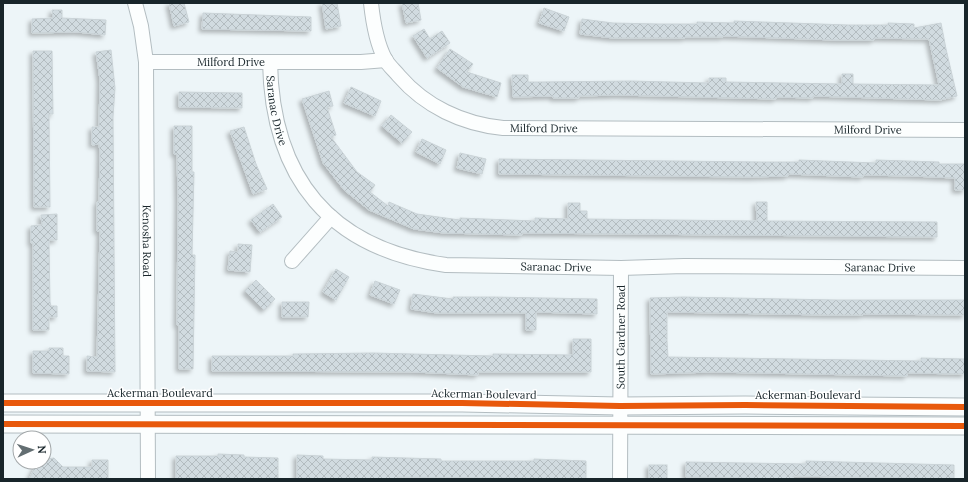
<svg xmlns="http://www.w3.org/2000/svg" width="968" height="482" viewBox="0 0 968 482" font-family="Lora,serif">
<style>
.building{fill:url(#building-cross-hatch);stroke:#cad3d7;filter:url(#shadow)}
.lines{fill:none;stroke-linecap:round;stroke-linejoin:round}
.minor-casing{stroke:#b3bdc1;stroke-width:16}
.tertiary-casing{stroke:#b3bdc1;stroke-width:19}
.minor{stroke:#fcfefe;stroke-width:14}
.tertiary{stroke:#fcfefe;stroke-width:17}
.cycleway-casing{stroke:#fff;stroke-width:8}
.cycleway{stroke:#e8590c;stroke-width:6}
.labels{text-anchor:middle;stroke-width:3;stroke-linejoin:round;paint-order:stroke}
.street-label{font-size:11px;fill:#18252a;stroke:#fff}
</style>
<defs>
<pattern id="building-cross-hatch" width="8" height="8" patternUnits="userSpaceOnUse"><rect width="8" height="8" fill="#d1dbe0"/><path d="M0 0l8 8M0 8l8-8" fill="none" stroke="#b3bcc0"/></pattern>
<filter id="shadow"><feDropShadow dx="-3" dy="3" stdDeviation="2" flood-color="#0004"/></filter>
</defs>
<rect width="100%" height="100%" fill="#edf5f8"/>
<g class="building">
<path d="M169,3H184L189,22L174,26Z"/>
<path d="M322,3H337L341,26L326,29Z"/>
<path d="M402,3H418L421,20L406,23Z"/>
<path d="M544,8L569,17L564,31L539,23Z"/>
<path d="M52,10H62V18L106,20L105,35L77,32L32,33V19L53,18Z"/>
<path d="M203,13L311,17V31L202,29Z"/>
<path d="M582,19L613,23L659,24H697V22L734,23V21L848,25H888V23L914,24V28L941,23L946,49L957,96L940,100L813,96V98L776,97V99L618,95L579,96V98H553V96L513,97L512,75H528V82H541L631,81L709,83V78H726V82L842,84V74H853V84L939,85L929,39L874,38V40H836L723,36V37H685V38H613L580,34Z"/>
<path d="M424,29L430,39L442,31L450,43L427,58L413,36Z"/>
<path d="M450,49L473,64L467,72L501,83L497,97L463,87L437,68Z"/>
<path d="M111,50L115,88L113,117L115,372L87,371V356L97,357L100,231H97V202H99L100,153L99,144L92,145V127H99L100,80L96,52Z"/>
<path d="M33,51H52L53,114H49L50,207H34Z"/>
<path d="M351,87L381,101L375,116L344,103Z"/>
<path d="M329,91L333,106L327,107L336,135L331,137L357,172L375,185L370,192L388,206L389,202L417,214L460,220V218L535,221V218L568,219V203H580V211H587V219L757,221L756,202H767V221L937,222V237L522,233V235L444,233L414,229L369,210L344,190L323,163L302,99Z"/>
<path d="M179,92L242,93V108L179,107Z"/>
<path d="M391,115L412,132L402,143L382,126Z"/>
<path d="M174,126H192V172H194L192,255H195L193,369H179V325H177L178,200L177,154H174Z"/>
<path d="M244,127L256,164L267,189L253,194L230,131Z"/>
<path d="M422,139L446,150L440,164L416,152Z"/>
<path d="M460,153L486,159L482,174L457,168Z"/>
<path d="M499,159L762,162H799V160L876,163V160L939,162V164H965V190H955V178L912,176L863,175V177L788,174V176L751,177L499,174Z"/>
<path d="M273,204L282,217L260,232L251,220Z"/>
<path d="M57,214V240H50L49,243L50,302L51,306H57V317H49V330H33V243H31V226L42,225L41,215Z"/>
<path d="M238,244L252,245L250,272L228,270L230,251L238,252Z"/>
<path d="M336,269L349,277L336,300L323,292Z"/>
<path d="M256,280L275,299L264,310L245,291Z"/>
<path d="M375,281L400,290L394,304L370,295Z"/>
<path d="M413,294L453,299V297H493L597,299V314L536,312V330H526V313H437L411,309Z"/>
<path d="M683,297L837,300H965V315L863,314V315H827L667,312V341L668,357L921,361V358L965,359V374L907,373V376L711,372L651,374L650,298Z"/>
<path d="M282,302H309L308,317H282Z"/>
<path d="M573,339H591V372H478V375L414,372L212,371V356H293V354L373,353L493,356V354L573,355Z"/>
<path d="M49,348H63V356H69V374L33,373V351H49Z"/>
<path d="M218,454L244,455V457L278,458V479H176V456H218Z"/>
<path d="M297,455L323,456V459L372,460V457L441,459V461H534V459L586,461V479L398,477V479H297Z"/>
<path d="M54,458L63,467H92V460H108V479H29L36,465L44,462L45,459Z"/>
<path d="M806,461L954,465V479L793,476V479L686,477V462L806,464Z"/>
<rect x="649" y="465" width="18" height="14"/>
</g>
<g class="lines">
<g class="minor-casing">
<g id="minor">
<path id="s1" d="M135,3L141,26L146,62L148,479"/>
<path id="s2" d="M371,3C373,22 376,42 385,59C388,65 394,70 399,76C425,106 462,124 503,128L965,130"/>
<path id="s3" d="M146,62H361L386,60"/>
<path id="s4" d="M270,62C272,178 330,249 446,265L621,268L684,266L965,268"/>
<path d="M292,261L331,217"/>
<path id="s5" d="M620,479L621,268"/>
</g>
</g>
<g class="tertiary-casing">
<g id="tertiary">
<path d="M3,403H462L620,406L745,405L965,407"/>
<path d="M3,424L965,426"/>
</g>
</g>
<use href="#minor" class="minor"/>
<use href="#tertiary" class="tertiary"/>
<g class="cycleway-casing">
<g id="cycleway">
<path d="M3,403H462L620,406L745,405L965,407"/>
<path d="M3,424L965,426"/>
</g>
</g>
<use href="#cycleway" class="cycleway"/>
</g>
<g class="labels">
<g class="street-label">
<text dy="4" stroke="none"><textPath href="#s3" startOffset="85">Milford Drive</textPath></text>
<text dy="4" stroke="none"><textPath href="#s4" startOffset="49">Saranac Drive</textPath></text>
<text dy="4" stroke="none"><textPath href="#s2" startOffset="240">Milford Drive</textPath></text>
<text dy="4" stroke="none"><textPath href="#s2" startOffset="564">Milford Drive</textPath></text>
<text dy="4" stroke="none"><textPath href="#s1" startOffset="239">Kenosha Road</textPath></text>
<text dy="4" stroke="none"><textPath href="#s4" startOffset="408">Saranac Drive</textPath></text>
<text dy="4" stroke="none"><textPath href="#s4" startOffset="732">Saranac Drive</textPath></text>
<text dy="4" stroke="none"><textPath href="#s5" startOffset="142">South Gardner Road</textPath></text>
<text x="160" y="397">Ackerman Boulevard</text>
<text transform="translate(484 394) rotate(1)" y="4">Ackerman Boulevard</text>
<text x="808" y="399">Ackerman Boulevard</text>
</g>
</g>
<rect width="968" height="482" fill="none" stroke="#18252a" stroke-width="8"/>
<g transform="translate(32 450) rotate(87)"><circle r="19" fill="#ffffff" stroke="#a3a8aa"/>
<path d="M0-3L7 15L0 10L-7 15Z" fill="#636e72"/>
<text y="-6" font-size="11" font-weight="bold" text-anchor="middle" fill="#18252a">N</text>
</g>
</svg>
